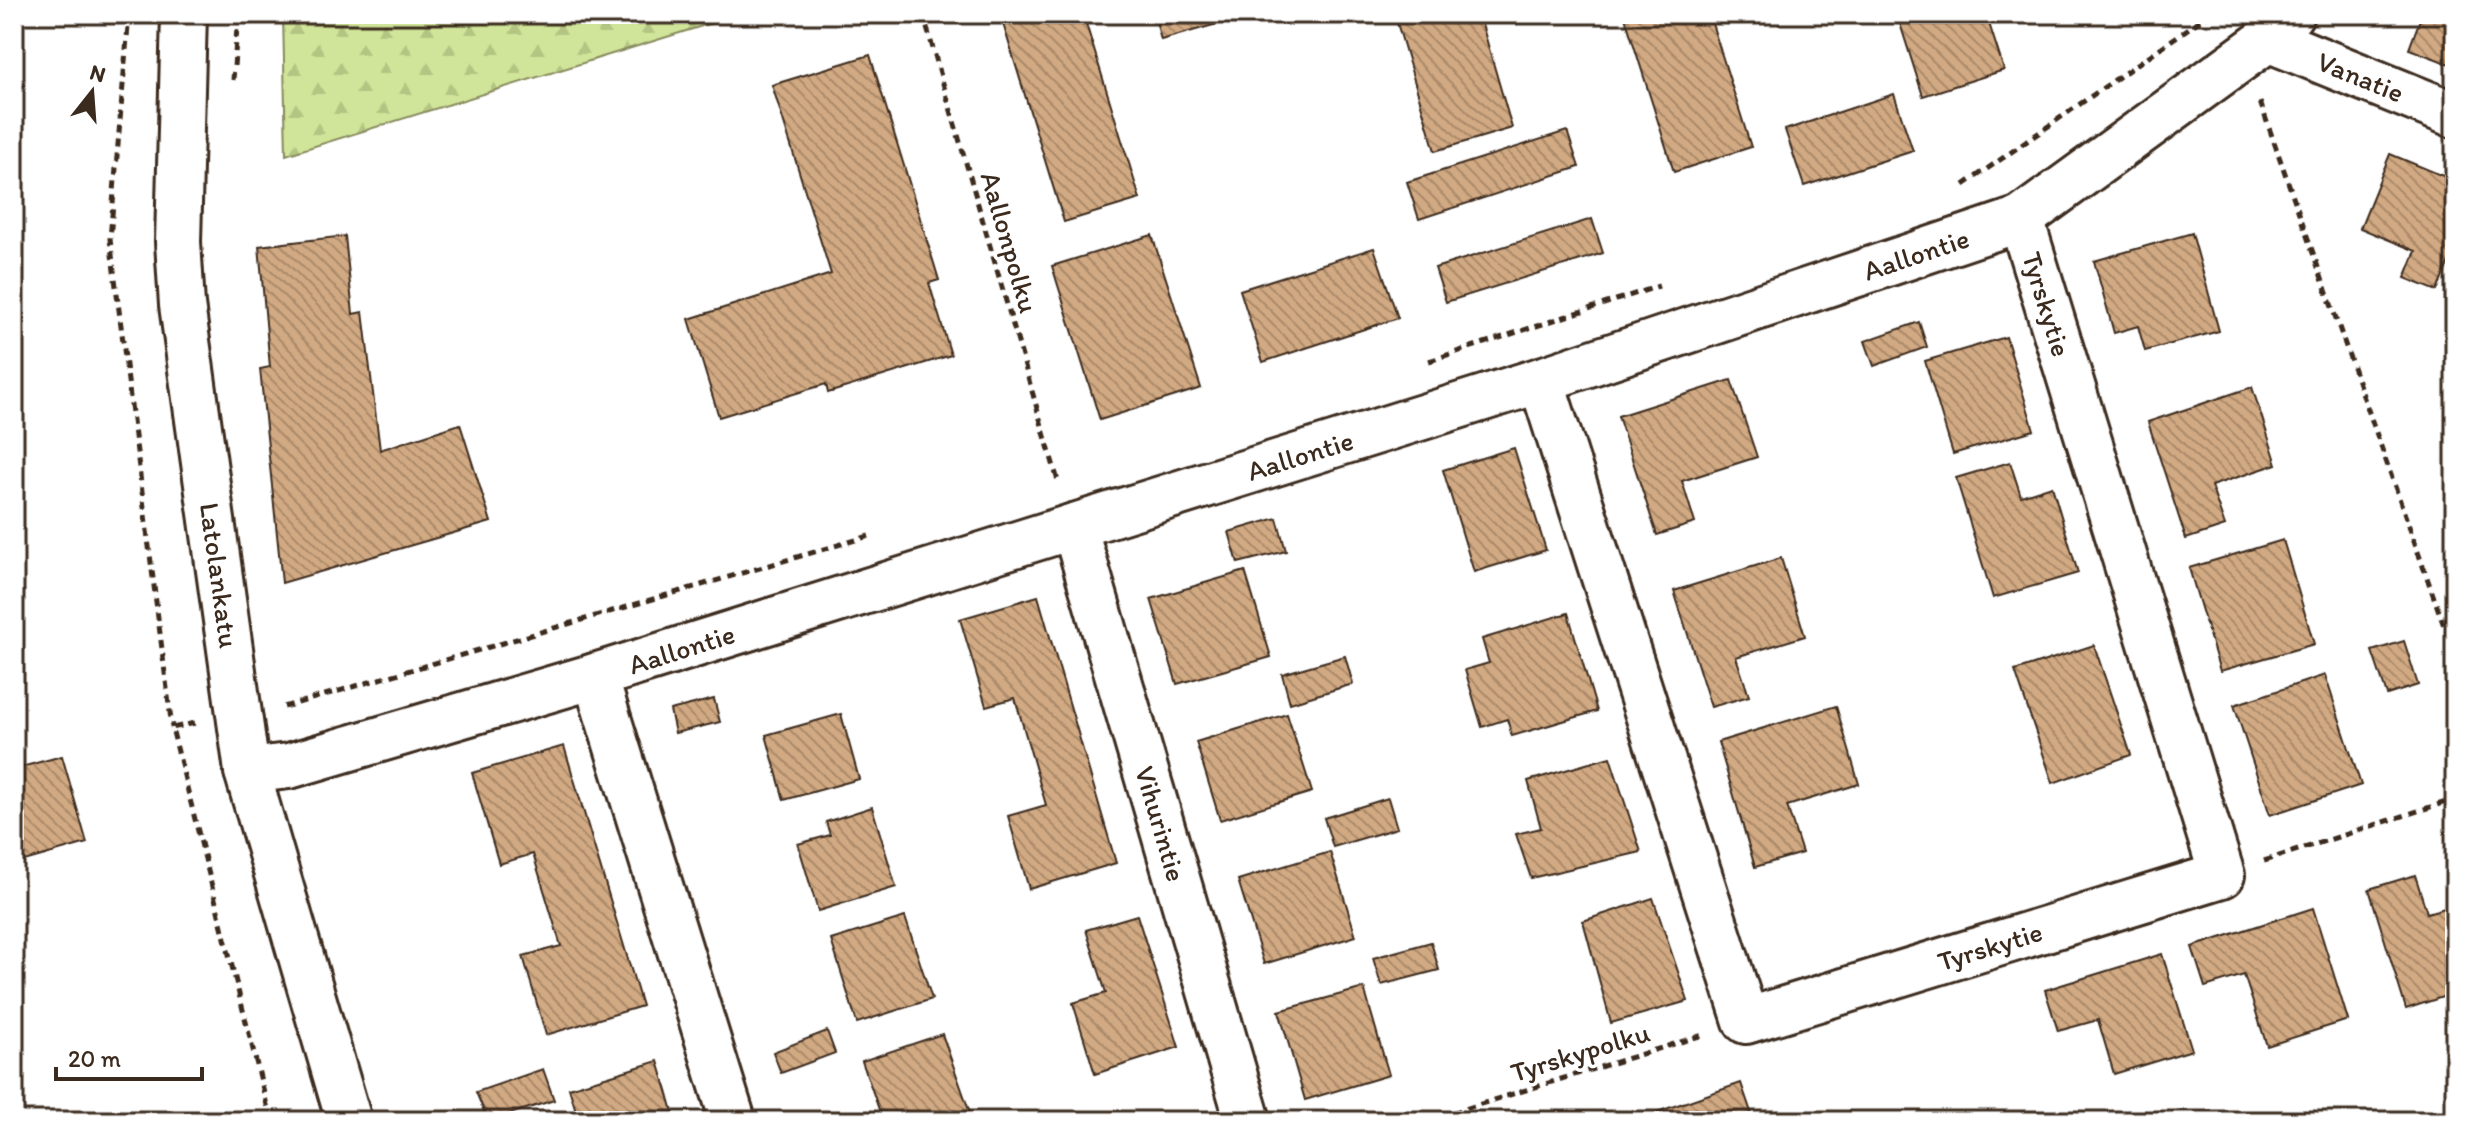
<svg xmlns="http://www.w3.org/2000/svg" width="2469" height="1135" viewBox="0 0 2469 1135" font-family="Itim,sans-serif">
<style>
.forest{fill:url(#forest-firs);stroke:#86885c;stroke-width:2}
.building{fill:url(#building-back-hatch);stroke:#3b2a1e;stroke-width:2}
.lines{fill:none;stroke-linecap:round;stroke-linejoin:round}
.street-casing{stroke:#3b2a1e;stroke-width:50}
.path{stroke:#3b2a1e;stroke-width:5;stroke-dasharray:8 6;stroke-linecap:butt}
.street{stroke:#fff;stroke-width:44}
.labels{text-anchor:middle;stroke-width:7;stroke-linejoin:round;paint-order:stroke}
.street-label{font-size:28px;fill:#3b2a1e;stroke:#fff}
</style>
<defs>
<pattern id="forest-firs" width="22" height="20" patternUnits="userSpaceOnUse" patternTransform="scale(2)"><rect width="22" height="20" fill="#d0e599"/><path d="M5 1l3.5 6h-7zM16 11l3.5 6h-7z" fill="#b4c583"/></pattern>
<pattern id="building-back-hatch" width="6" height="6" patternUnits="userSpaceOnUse" patternTransform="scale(2)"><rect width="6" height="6" fill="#d1a982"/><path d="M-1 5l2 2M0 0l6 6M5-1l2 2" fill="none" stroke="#ab8a6a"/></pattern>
</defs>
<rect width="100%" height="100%" fill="#fff"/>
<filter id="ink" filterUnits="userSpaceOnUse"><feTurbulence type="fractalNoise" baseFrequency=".0125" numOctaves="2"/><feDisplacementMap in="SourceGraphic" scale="16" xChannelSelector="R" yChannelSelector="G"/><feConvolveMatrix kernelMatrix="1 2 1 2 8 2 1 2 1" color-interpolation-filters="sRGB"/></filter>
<g filter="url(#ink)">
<path class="forest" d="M283,14H741L286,155Z"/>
<g class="building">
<path d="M1000,14H1083L1140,199L1064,222Z"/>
<path d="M1154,14H1252L1161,40Z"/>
<path d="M1401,14H1479L1512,128L1435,151L1395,16Z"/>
<path d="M1624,14H1709L1751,147L1674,172Z"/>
<path d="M1897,14H1986L2004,70L1923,96Z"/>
<path d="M2422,14H2455V66L2409,49Z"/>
<path d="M870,55L939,280L929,283L951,355L828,393L826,384L719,417L689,319L831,274L772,85Z"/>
<path d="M1894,94L1913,151L1804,186L1785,130Z"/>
<path d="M1567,131L1579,167L1419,219L1407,182Z"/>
<path d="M2390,154L2453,180L2448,191L2455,194V247L2437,291L2405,278L2416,251L2360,228Z"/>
<path d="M1592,219L1603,253L1446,302L1435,268Z"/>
<path d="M2192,233L2219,331L2145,351L2138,326L2114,333L2094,261Z"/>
<path d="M1152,235L1201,388L1100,420L1052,266Z"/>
<path d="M345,236L353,314L363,312L380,450L460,424L491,522L282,583L260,369L270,367L259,246Z"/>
<path d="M1374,248L1398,318L1263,362L1240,290Z"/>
<path d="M1919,322L1927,347L1874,366L1865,341Z"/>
<path d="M2006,337L2034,430L1953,454L1925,361Z"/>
<path d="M1731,380L1757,457L1682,481L1695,523L1657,535L1618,416Z"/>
<path d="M2252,387L2277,464L2211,486L2225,526L2186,539L2148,422Z"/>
<path d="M1514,448L1546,550L1474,572L1443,470Z"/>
<path d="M2010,462L2021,496L2052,486L2078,573L1993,598L1956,478Z"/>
<path d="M1277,518L1286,551L1238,563L1229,532Z"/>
<path d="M2283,540L2314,644L2220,671L2189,568Z"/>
<path d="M1781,558L1805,636L1736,657L1749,696L1711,707L1674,591Z"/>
<path d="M1245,571L1271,657L1177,684L1151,599Z"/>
<path d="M1038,596L1116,863L1029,889L1008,816L1046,805L1015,698L986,706L960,619Z"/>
<path d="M1568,613L1597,711L1512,736L1507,719L1482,727L1465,670L1489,663L1482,639Z"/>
<path d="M2404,641L2418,685L2387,695L2372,651Z"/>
<path d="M2094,645L2131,755L2053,783L2015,671Z"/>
<path d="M1345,656L1353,684L1290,703L1282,674Z"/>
<path d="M2325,675L2361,785L2270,815L2234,705Z"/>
<path d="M714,699L720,722L675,733L670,710Z"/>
<path d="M1836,706L1859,784L1787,806L1802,853L1755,867L1718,742Z"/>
<path d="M841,714L859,779L784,800L766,735Z"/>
<path d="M1287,714L1312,792L1220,820L1196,742Z"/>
<path d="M564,746L642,1006L546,1035L523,956L561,946L533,854L499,864L472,773Z"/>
<path d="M62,756L87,843L14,864V769Z"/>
<path d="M1610,757L1641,852L1531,878L1516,834L1541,828L1528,781Z"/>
<path d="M1388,798L1397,828L1333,847L1324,818Z"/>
<path d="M872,807L896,887L818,911L798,844L830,835L826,822Z"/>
<path d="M1330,852L1356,936L1264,964L1238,880Z"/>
<path d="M2415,875L2427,913L2455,905V993L2406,1009L2369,889Z"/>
<path d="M1653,898L1688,1001L1611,1023L1583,921Z"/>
<path d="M2313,908L2348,1020L2267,1046L2244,975L2205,987L2192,947Z"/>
<path d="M1137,915L1179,1047L1095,1074L1073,1003L1106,993L1086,930Z"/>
<path d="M905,917L932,999L857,1023L831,940Z"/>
<path d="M1431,942L1439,970L1381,985L1373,958Z"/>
<path d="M2162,954L2192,1050L2114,1074L2098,1020L2058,1031L2045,990Z"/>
<path d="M1364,988L1389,1075L1305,1100L1279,1011Z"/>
<path d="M827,1031L835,1053L781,1073L773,1052Z"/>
<path d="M942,1034L970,1113L948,1121H883L862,1061Z"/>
<path d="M658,1061L676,1121H579L569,1088Z"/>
<path d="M543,1069L554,1100L488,1121L476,1092Z"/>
<path d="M1741,1083L1754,1121H1631Z"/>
</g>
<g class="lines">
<g class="street-casing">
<g id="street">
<path id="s1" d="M184,14L178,242L182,305L247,771L349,1121"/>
<path id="s2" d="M2268,39L2455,115"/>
<path id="s3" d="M1541,380L1746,1021L2222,875L2021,219"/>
<path id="s4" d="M1074,526L1248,1121"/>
<path d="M595,676L733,1121"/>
<path id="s5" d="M247,771L289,766L595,676L1541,380L2021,219L2268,39L2291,14"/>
</g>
</g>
<g class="path">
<path d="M129,14L110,239L172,728"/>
<path d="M923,14L1058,481"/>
<path d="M233,80L238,14"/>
<path d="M2260,102L2444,626L2455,645"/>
<path d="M1964,185L2209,14"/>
<path d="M1429,361L1659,286"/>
<path d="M284,707L869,536"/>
<path d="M195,723L172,728L271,1121"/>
<path d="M2264,861L2455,799"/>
<path d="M1426,1121L1703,1035"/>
</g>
<use href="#street" class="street"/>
</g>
</g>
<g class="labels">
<g class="street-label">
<text dy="10" stroke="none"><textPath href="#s2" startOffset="100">Vanatie</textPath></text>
<text transform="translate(1010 242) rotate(74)" y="10">Aallonpolku</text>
<text dy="10" stroke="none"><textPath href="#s5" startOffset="1748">Aallontie</textPath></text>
<text transform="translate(2047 304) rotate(73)" y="10">Tyrskytie</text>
<text dy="10" stroke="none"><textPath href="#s5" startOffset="1100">Aallontie</textPath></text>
<text dy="10" stroke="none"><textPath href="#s1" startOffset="564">Latolankatu</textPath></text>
<text dy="10" stroke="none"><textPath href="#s5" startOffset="452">Aallontie</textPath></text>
<text dy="10" stroke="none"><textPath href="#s4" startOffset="310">Vihurintie</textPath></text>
<text dy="10" stroke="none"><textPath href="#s3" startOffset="928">Tyrskytie</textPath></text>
<text transform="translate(1580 1052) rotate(-17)" y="10">Tyrskypolku</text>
</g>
</g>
<rect width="2469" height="1135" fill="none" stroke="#fff" stroke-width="48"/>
<rect x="24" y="24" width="2421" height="1087" fill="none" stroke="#3b2a1e" stroke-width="3" filter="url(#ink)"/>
<g transform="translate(92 92) rotate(17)" stroke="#ffffff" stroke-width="6" paint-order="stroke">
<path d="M0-6L14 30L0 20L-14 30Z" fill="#3b2a1e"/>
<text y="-12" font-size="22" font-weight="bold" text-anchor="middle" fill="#3b2a1e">N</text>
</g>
<path d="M56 1067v12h146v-12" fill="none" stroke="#3b2a1e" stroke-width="4"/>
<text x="68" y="1067" font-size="24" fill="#3b2a1e" stroke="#ffffff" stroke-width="6" paint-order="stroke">20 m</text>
</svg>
